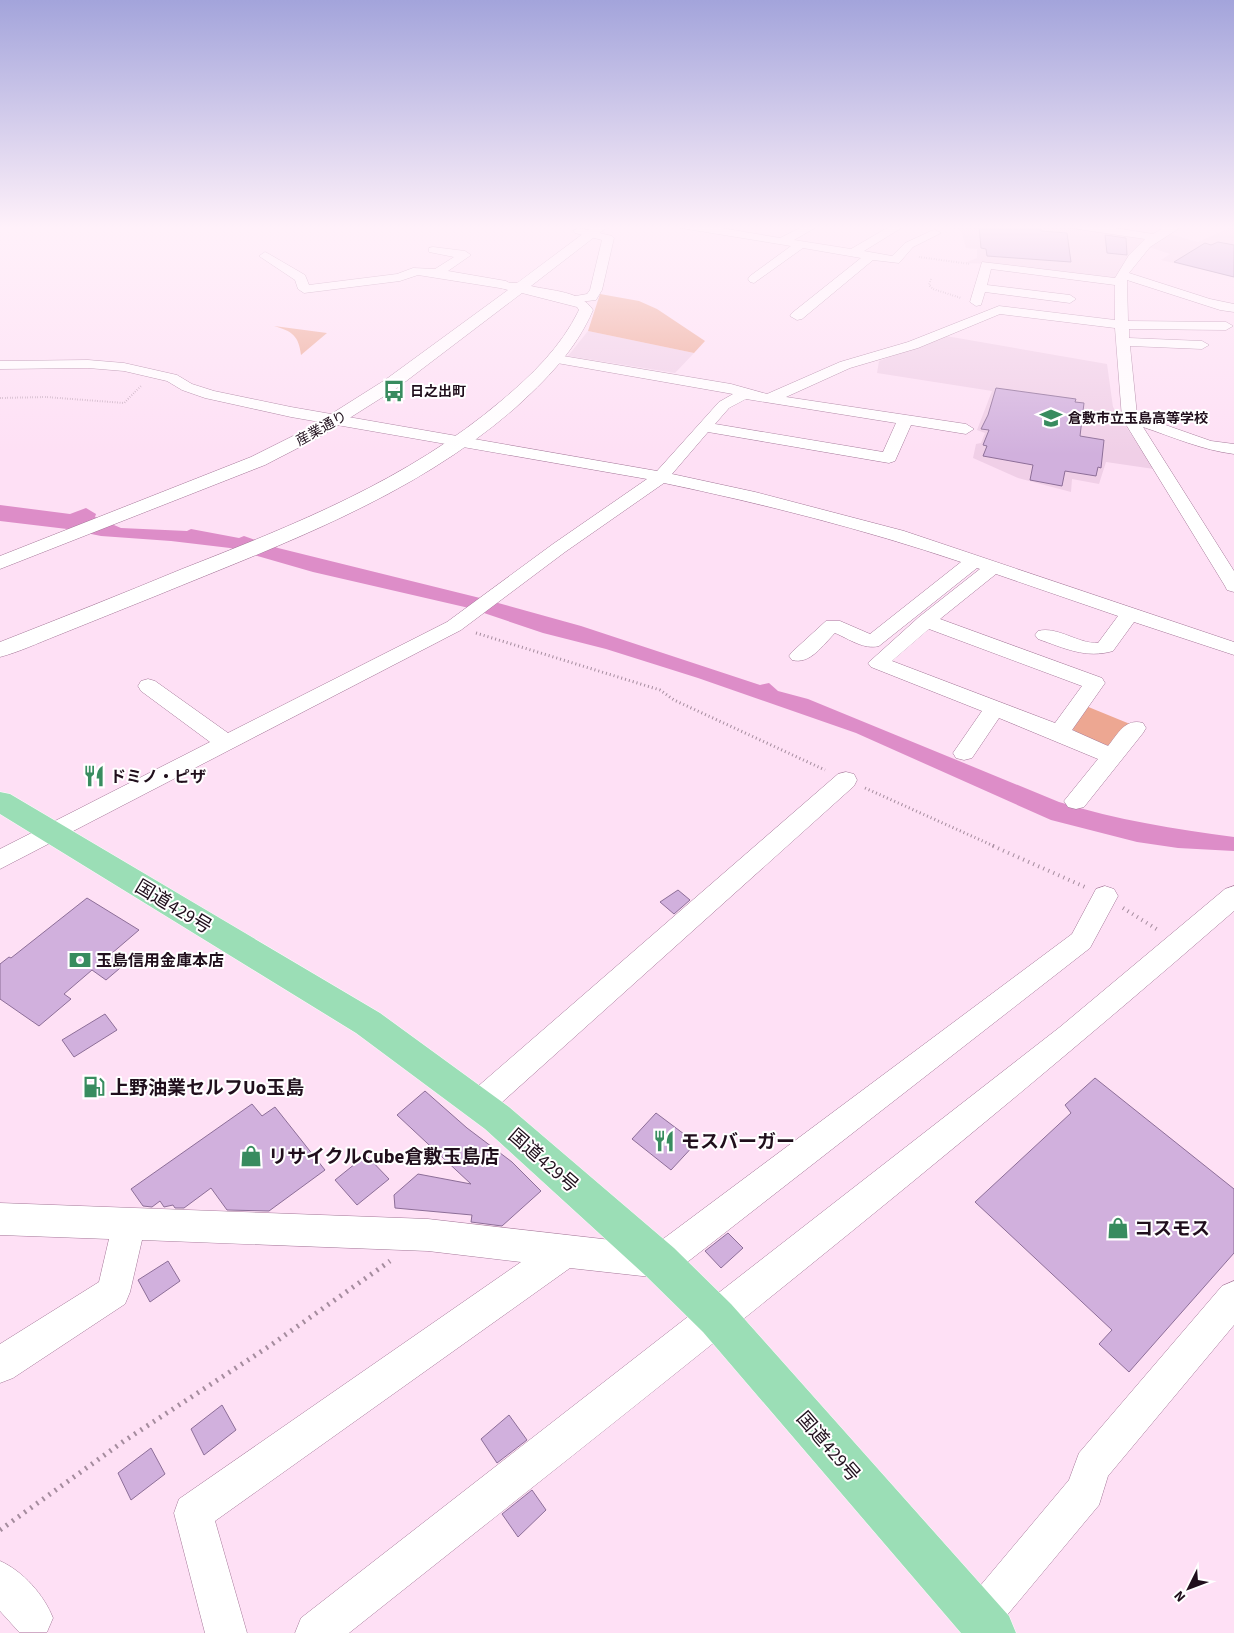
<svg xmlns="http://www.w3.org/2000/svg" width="1234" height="1633" viewBox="0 0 1234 1633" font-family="'Source Sans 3','Noto Sans JP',sans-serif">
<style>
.built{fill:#f0cfe7}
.green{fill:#eda792}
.water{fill:#dd8dc8}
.building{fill:#d1b0dd;stroke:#8d6e98}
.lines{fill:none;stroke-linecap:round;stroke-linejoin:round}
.minor-casing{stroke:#a47798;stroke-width:1}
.tertiary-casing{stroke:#a47798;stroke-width:1}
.trunk-casing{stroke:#fff;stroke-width:1}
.path-far3{stroke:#a58c9e;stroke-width:2;stroke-dasharray:0.5 2;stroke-linecap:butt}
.path-far2{stroke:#a58c9e;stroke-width:3;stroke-dasharray:1 3;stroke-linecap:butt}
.path-far1{stroke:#a58c9e;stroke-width:4;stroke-dasharray:1 4.5;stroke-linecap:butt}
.path{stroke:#a58c9e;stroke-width:5;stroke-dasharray:2 5.5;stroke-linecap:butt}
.minor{fill:#fff;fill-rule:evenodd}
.tertiary{fill:#fff;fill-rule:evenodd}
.trunk{fill:#9bdeb6;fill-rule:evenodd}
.labels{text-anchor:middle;stroke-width:4;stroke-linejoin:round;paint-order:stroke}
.far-poi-label{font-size:14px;font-weight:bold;fill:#200f1c;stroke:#fff;text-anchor:start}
.far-street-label{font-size:14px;fill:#200f1c;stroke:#fff}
.poi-label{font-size:16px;font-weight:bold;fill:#200f1c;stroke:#fff;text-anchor:start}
.near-street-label{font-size:19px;fill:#200f1c;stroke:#fff}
.near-poi-label{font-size:19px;font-weight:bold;fill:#200f1c;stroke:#fff;text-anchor:start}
</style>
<rect width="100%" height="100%" fill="#fee0f5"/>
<g class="built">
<path d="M941,225H1067L1069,228L1148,238L1125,262L1114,279L991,264L965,263L977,258V249L966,248L961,231Z"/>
<path d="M1234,226V277L1161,260L1170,254L1149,247L1166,233L1198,242Z"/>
<path d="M588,331L694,353L675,373L568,356Z"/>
<path d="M946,336L1107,364L1113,407L1154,469L1106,462L1099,484L1072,479L1071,492L1018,478L973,458L976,444L981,443L985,433L977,430L992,391L877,373L879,361Z"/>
</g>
<g class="green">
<path d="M600,294L639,301L657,309L705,341L694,353L588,331Z"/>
<path d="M274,326L327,333L301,355C299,336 292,331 274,326Z"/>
<path d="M1086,706L1130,724L1112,745C1098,746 1079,738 1071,727Z"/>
</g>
<path class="water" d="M0,505L70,514L86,508L96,514L95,517L121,528L187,531L191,529L239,538L244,536L278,548L480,598L581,626L760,685L769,683L778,691L808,699L1059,802C1117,820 1175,829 1234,837V851L1178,848L1137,842L1051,820L856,733L698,678L606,649L543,633L469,608L313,572L230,548L171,541L101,536L67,529L0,521Z"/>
<g class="building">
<path d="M979,225H1040L1041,231L1067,233L1071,262L987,256L986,249L981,248Z"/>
<path d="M1105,235L1126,238L1127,255L1107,253Z"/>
<path d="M1218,242L1234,245V277L1174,262L1205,243L1211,245Z"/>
<path d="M996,388L1076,399L1075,402L1084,403L1080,436L1104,440L1101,468L1098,467L1096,476L1065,471L1062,486L1030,480L1033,465L983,456L987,446L983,445L989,430L981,429L988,415Z"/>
<path d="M678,890L690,900L674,914L660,902Z"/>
<path d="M87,898L139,930L111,954L126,963L106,980L92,970L64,994L71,999L39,1026L0,999V964L9,957L11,958Z"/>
<path d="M105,1014L117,1030L74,1057L62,1040Z"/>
<path d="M1095,1078L1234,1189V1253L1129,1372L1099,1344L1112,1330L975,1202L1071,1113L1065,1105Z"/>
<path d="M425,1091L467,1128L512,1162L541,1191L502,1226L471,1222L472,1215L395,1208L394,1195L418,1174L471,1184L397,1115Z"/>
<path d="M252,1104L262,1116L275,1107L325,1170L269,1211L227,1210L211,1188L184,1208H175L173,1205L164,1207L160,1201L152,1207L143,1206L131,1189Z"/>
<path d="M656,1113L696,1143L671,1170L632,1139Z"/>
<path d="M366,1155L389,1179L357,1205L335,1180Z"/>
<path d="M728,1233L743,1248L721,1268L705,1251Z"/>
<path d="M168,1261L180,1281L150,1302L138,1280Z"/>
<path d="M222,1405L236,1430L204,1455L191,1429Z"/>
<path d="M509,1415L527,1440L497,1463L481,1439Z"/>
<path d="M151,1448L165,1474L131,1500L118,1473Z"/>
<path d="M532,1490L546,1510L518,1537L502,1514Z"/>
</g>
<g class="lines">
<g class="minor-casing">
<g id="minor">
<path d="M676,225H704L780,238L806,225H820L794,240L851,249L892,225H906L864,251L892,256L905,243L931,231L935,230L941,233L913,247L899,263L873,260L802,319L797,320L790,316L792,313L861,258L803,248L754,283L750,282L748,279L750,276L791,246L681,228Z"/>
<path d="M1066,225H1096L1153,234L1168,225H1184L1150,247L1129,273L1210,299L1234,304V312L1220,310L1127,280L1128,321L1226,322L1233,326L1226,330L1129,329V338L1202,341L1209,345L1202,349L1130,346L1137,415L1211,441L1234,444V454C1202,450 1173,437 1143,427L1234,571V592L1227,590L1225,586L1122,418L1115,328L1000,314L918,348L850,368L786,397L966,424L974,429L966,434L911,425L895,461L889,463L708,432L672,474L755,492L904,531L1234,642V655L1134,622L1113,651C1086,659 1064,648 1038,639L1035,635L1038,631C1058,626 1078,644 1098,643L1118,616L996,574L940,619L1102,678L1105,683L1072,730L1108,746C1118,734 1125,718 1143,723L1146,728L1143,733L1084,807L1076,809L1068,807L1064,801L1098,759L999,718L972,758L964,760L956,758L953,753L982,711L871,667L868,663L919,617L980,569L977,568L879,646C864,650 849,639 835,633C823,645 810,665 792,660L789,656L792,652L826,621H840L870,634L961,562C863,529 764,504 664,483L565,552L461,630L0,869V849L210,742L141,691L138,686L141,681L148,679L155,681L228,733L447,622L553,544L647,479L291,417L205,398L182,390L167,381L124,371L88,368L0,369V361L88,360L124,363L177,375L192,384L214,391L291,407L657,471L719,402L733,394L557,363L550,359L552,356L557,355L731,384L767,394L840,362L908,342L999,306L1115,320V285L991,269L987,285L1070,295L1076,299L1070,303L985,292L981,305L976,306L970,302L982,262L1115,278L1129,255L1145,239L1071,228ZM746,399L896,423L883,452L715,424L729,408ZM929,629L1082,686L1055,723L892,661Z"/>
<path d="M579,228L612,236L614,238L602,290L596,300L570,303L568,300L570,297L587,294L590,290L602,240L575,233L573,231Z"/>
<path d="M433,247L465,251L471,255L448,271L506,281L512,285L506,289L418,275L400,281L304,293L298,289L295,280L259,256L265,252L269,254L305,275L309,285L397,274L413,268L435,269L454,257L429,252V248Z"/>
<path d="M846,772L854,774L857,780L854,786L490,1113L479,1117L468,1113L464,1104L468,1095L838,774Z"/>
<path d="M1105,886L1114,889L1118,896L1090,948L672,1274L660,1278L570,1268L215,1521L247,1633H205L174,1513L179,1499L521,1262L428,1251L142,1240L130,1292L125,1304L13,1378L0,1383V1344L99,1282L109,1239L0,1235V1203L428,1219L655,1245L1072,934L1096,889Z"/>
<path d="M1234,886V911C947,1161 647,1396 349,1633H295L301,1618L1060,1027L1225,889Z"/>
<path d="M1234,1281V1325L1108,1476L1099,1505L993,1632H965L959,1618L965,1604L1069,1480L1079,1453L1222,1286Z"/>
<path d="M0,1561C23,1571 44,1595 53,1618L47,1632H19L0,1611Z"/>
</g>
</g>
<g class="tertiary-casing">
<path id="tertiary" d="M595,225H610L531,286C552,291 581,291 593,310C576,350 546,380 514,409C411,498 282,544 158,595C124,609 90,622 56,636C38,643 19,652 0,657V642C61,618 122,594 182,569C294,525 408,480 501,401C532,375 561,347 579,310L577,307L522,293L397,388L321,436L265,465L0,569V556L251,457L309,428L385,380L508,290L501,288L499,285L501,282L517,283Z"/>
</g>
<g class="trunk-casing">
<path id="trunk" d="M0,792L10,794L380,1013L509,1107L674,1248L731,1304L1009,1616L1016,1633H961L703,1332L646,1276L485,1129L356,1033L0,814Z"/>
</g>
<g class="path-far3">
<path d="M919,257L970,264"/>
<path d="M931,279L929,285L933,289L961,298"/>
<path d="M0,398L46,397L124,403L141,386"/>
</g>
<g class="path-far2">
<path d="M476,633L660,690L674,700L825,770"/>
<path d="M865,788L996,847"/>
</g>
<g class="path-far1">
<path d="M993,846L1085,887"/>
<path d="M1123,908L1158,930"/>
</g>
<path class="path" d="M0,1530L124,1441L271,1345L390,1261"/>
<use href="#minor" class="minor"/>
<use href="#tertiary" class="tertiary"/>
<use href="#trunk" class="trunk"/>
</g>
<linearGradient id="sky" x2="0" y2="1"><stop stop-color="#a3a4db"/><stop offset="0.5" stop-color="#fff1fa"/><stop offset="1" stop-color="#fff1fa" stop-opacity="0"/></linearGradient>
<rect width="1234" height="454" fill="url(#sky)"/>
<defs>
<g id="bus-bare" transform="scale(1.725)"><path d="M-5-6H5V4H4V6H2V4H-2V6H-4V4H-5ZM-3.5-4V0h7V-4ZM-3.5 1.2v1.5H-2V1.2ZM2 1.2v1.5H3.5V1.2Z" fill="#388c5f" stroke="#fff" stroke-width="2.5" paint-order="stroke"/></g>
<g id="school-bare" transform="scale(1.725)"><path d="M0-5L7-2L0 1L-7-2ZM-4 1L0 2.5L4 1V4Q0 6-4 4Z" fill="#388c5f" stroke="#fff" stroke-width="2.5" paint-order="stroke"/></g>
<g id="restaurant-bare" transform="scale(1.725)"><path d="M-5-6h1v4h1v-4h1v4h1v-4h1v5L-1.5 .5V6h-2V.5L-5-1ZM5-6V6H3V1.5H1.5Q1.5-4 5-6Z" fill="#388c5f" stroke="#fff" stroke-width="2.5" paint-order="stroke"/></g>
<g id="bank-bare" transform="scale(1.725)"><path d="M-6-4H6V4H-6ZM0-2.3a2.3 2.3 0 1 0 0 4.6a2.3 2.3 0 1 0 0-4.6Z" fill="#388c5f" stroke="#fff" stroke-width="2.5" paint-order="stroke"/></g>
<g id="fuel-bare" transform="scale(1.725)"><path d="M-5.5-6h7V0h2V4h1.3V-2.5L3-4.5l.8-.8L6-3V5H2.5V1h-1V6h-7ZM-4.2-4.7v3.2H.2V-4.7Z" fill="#388c5f" stroke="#fff" stroke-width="2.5" paint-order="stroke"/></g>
<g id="shop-bare" transform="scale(1.725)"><path d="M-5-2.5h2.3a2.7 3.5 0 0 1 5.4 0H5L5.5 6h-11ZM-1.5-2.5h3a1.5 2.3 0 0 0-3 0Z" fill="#388c5f" stroke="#fff" stroke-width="2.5" paint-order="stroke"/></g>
</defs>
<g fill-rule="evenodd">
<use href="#bus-bare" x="394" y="391"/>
<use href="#school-bare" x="1051" y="418"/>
<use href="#restaurant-bare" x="94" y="776"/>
<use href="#bank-bare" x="80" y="960"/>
<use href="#fuel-bare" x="94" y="1087"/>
<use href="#restaurant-bare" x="664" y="1141"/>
<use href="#shop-bare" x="251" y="1156"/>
<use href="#shop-bare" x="1118" y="1228"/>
</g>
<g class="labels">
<g class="far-poi-label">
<text x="410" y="396">日之出町</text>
<text x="1068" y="423">倉敷市立玉島高等学校</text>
</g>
<g class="far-street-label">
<text transform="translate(321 428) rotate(-29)" y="5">産業通り</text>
</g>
<g class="poi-label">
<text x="110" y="782">ドミノ・ピザ</text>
<text x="96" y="966">玉島信用金庫本店</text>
</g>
<g class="near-street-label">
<text transform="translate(174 906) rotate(31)" y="7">国道429号</text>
<text transform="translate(544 1160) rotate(41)" y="7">国道429号</text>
<text transform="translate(829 1446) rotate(49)" y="7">国道429号</text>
</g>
<g class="near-poi-label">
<text x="110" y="1094">上野油業セルフUo玉島</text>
<text x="681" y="1148">モスバーガー</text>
<text x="268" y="1163">リサイクルCube倉敷玉島店</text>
<text x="1134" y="1235">コスモス</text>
</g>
</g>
<g transform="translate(1189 1588) rotate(228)" stroke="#ffffff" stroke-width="4" paint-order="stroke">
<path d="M0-4L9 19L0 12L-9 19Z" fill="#200f1c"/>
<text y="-8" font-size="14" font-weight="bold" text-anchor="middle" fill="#200f1c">N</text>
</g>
</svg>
